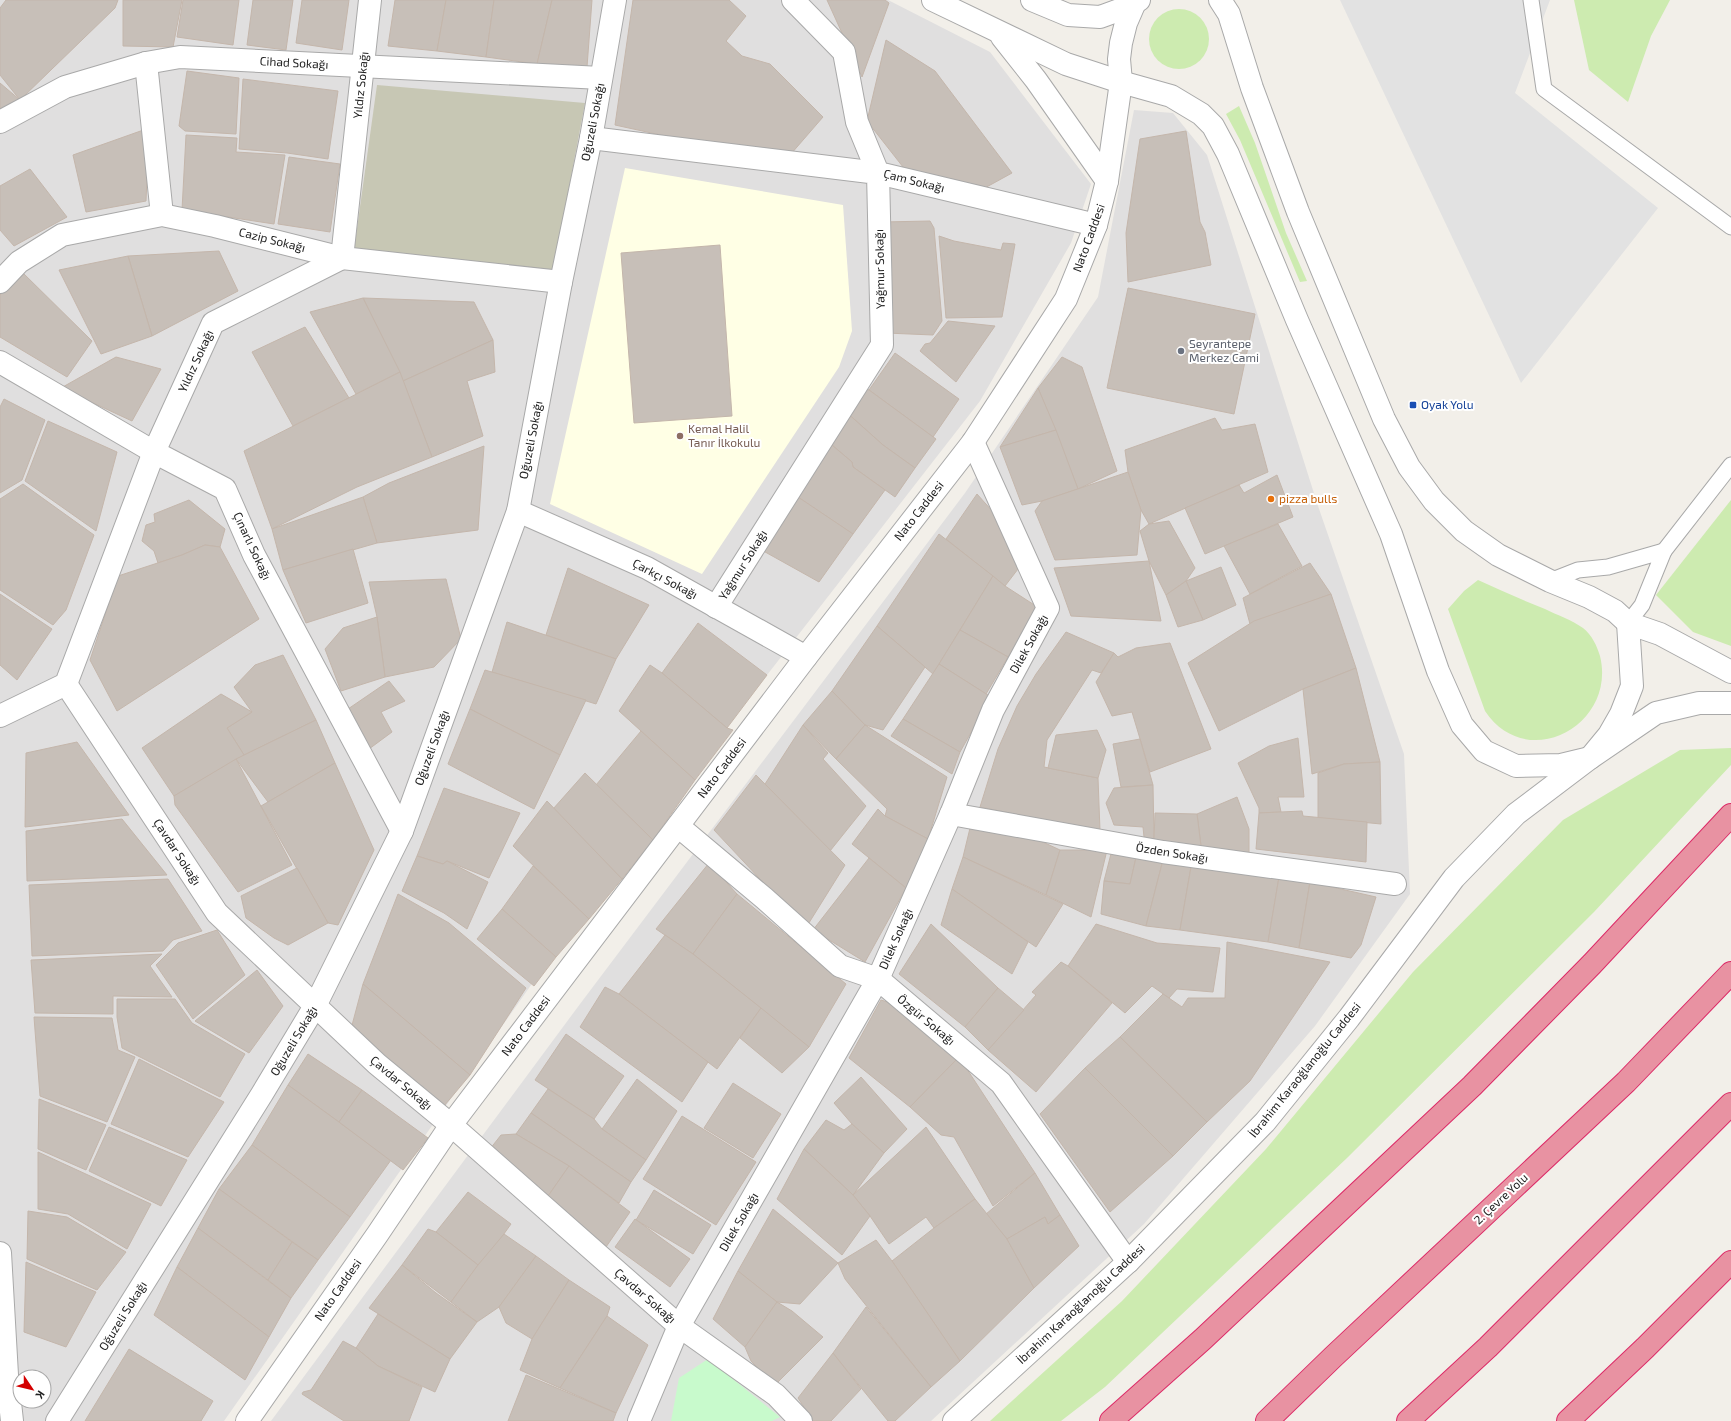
<svg xmlns="http://www.w3.org/2000/svg" width="1731" height="1421" viewBox="0 0 1731 1421" font-family="'Exo 2',sans-serif">
<style>
.residential{fill:#e0dfdf;fill-rule:evenodd}
.education{fill:#ffffe5}
.construction{fill:#c7c7b4}
.grass{fill:#cdebb0}
.park{fill:#c8facc}
.parking{fill:#e2e2e2}
.building{fill:#c7bfb8;stroke:#c4b6ab}
.lines{fill:none;stroke-linecap:round;stroke-linejoin:round}
.service-casing{stroke:#a9a9a9;stroke-width:17}
.minor-casing{stroke:#a9a9a9;stroke-width:24}
.tertiary-casing{stroke:#a9a9a9;stroke-width:24}
.motorway-casing{stroke:#dc2a67;stroke-width:24}
.service{stroke:#fff;stroke-width:15}
.minor{stroke:#fff;stroke-width:22}
.tertiary{stroke:#fff;stroke-width:22}
.motorway{stroke:#e892a2;stroke-width:22}
.worship-dot{fill:#6b7280;stroke:#fff;stroke-width:1.5}
.transit-dot{fill:#1a4fb4;stroke:#fff;stroke-width:1.5}
.education-dot{fill:#8d6e63;stroke:#fff;stroke-width:1.5}
.food-dot{fill:#e8710a;stroke:#fff;stroke-width:1.5}
.labels{text-anchor:middle;stroke-width:4;stroke-linejoin:round;paint-order:stroke}
.street-label{font-size:12px;fill:#222;stroke:#fff}
.worship-label{font-size:12px;fill:#5b616d;stroke:#fff;text-anchor:start}
.transit-label{font-size:12px;fill:#164399;stroke:#fff;text-anchor:start}
.education-label{font-size:12px;fill:#785e54;stroke:#fff;text-anchor:start}
.food-label{font-size:12px;fill:#c56008;stroke:#fff;text-anchor:start}
</style>
<rect width="100%" height="100%" fill="#f2efe9"/>
<g class="residential">
<path d="M0,0H888L990,52L1091,184L1071,243L980,401L579,917L224,1421H0ZM20,1377H44V1401H20Z"/>
<path d="M1134,110L1173,113L1207,155L1318,506L1404,754L1410,894L1315,1026L1144,1224L931,1421H271L580,1004L965,493L1098,297Z"/>
</g>
<path class="education" d="M625,168L843,205L852,331L839,367L702,574L550,504Z"/>
<path class="construction" d="M377,85L585,103L553,272L354,250Z"/>
<g class="grass">
<path d="M1574,0H1670L1651,36L1628,102L1589,70Z"/>
<circle cx="1179" cy="39" r="30"/>
<path d="M1239,106L1255,143L1286,233L1307,281L1300,282L1240,140L1226,114Z"/>
<path d="M1731,500V646L1693,632L1656,595Z"/>
<path d="M1478,580C1500,590 1522,600 1545,609C1557,615 1572,620 1583,628C1592,635 1597,646 1600,656C1617,725 1527,774 1485,711L1448,609L1464,591Z"/>
<path d="M1731,748V765L1594,912L1347,1158L1105,1387L1061,1421H990L1122,1301L1266,1149L1413,972L1563,820L1680,750Z"/>
</g>
<path class="park" d="M708,1359L780,1417L772,1421H671L679,1378Z"/>
<path class="parking" d="M1340,0H1550L1515,93L1658,208L1521,383Z"/>
<g class="building">
<path d="M6,0H118L115,8L20,100L0,75V8Z"/>
<path d="M123,0H182L173,47L123,46Z"/>
<path d="M183,0H239L233,45L177,37Z"/>
<path d="M253,0H293L286,50L247,45Z"/>
<path d="M302,0H349L342,50L296,43Z"/>
<path d="M395,0H446L437,51L388,46Z"/>
<path d="M446,0H494L486,57L437,51Z"/>
<path d="M494,0H552L537,64L486,57Z"/>
<path d="M552,0H592L587,67L537,64Z"/>
<path d="M633,0H729L746,16L726,41L742,56L770,64L823,117L784,162L615,125Z"/>
<path d="M827,0H885L889,3L862,77Z"/>
<path d="M886,40L935,71L1012,173L972,195L914,181L867,121Z"/>
<path d="M187,71L239,78L236,134L185,131L179,126Z"/>
<path d="M243,79L338,91L328,159L287,153L239,149Z"/>
<path d="M0,83L20,100L0,111Z"/>
<path d="M149,128L146,201L86,212L73,155Z"/>
<path d="M1186,131L1200,222L1205,232L1211,265L1128,282L1126,233L1140,139Z"/>
<path d="M186,135L237,138L236,152L285,155L274,224L182,210Z"/>
<path d="M289,157L340,164L330,232L278,224Z"/>
<path d="M30,169L67,217L14,246L0,230V186Z"/>
<path d="M930,221L934,228L942,321L933,335L886,333L882,222Z"/>
<path d="M939,236L954,241L1001,250L1003,243L1015,244L1002,317L946,318Z"/>
<path d="M720,245L732,416L634,423L621,253Z"/>
<path d="M219,251L238,291L152,336L128,256Z"/>
<path d="M128,256L152,336L101,354L59,270Z"/>
<path d="M22,272L92,341L67,377L0,337V295Z"/>
<path d="M1128,288L1255,314L1234,414L1107,388Z"/>
<path d="M363,298L474,302L493,340L403,381Z"/>
<path d="M363,298L400,372L356,394L310,312Z"/>
<path d="M948,321L995,326L956,382L920,351L925,344L930,343Z"/>
<path d="M305,327L349,398L293,426L252,352Z"/>
<path d="M493,340L495,372L467,381L483,436L432,457L403,381Z"/>
<path d="M895,353L959,399L933,437L869,390Z"/>
<path d="M116,357L161,369L132,421L61,388Z"/>
<path d="M1062,357L1082,367L1117,471L1078,489L1038,388Z"/>
<path d="M400,372L432,457L357,487L272,529L244,451Z"/>
<path d="M861,387L869,390L936,439L915,468L883,445L845,411Z"/>
<path d="M1038,388L1056,430L1000,447Z"/>
<path d="M4,399L45,420L22,480L0,493V407Z"/>
<path d="M845,411L883,445L915,468L895,497L853,467L852,462L826,440Z"/>
<path d="M1215,418L1222,430L1255,424L1268,472L1149,524L1141,510L1128,472L1125,450Z"/>
<path d="M48,421L117,452L96,531L25,481Z"/>
<path d="M1056,430L1078,489L1042,501L1022,505L1000,447Z"/>
<path d="M826,440L852,462L853,467L885,490L853,534L792,493Z"/>
<path d="M484,446L478,530L377,543L363,497L389,483Z"/>
<path d="M1128,472L1141,510L1137,555L1055,560L1035,511L1042,501Z"/>
<path d="M1277,475L1293,517L1205,554L1185,508L1239,485L1244,493Z"/>
<path d="M23,484L94,535L66,610L53,625L0,590V499Z"/>
<path d="M792,493L853,534L819,582L758,548Z"/>
<path d="M977,494L994,513L1018,569L1005,586L946,539Z"/>
<path d="M363,497L377,543L283,570L272,529Z"/>
<path d="M189,500L225,529L220,547L205,545L182,555L158,563L154,551L142,541L146,525L155,522L154,514Z"/>
<path d="M1169,521L1195,568L1186,581L1166,595L1149,561L1140,531L1149,524Z"/>
<path d="M1278,524L1302,566L1250,594L1224,546Z"/>
<path d="M939,534L993,576L933,674L877,626Z"/>
<path d="M205,545L220,547L259,619L117,711L90,660L118,576L182,555Z"/>
<path d="M353,549L368,603L306,623L283,570Z"/>
<path d="M1149,561L1161,621L1071,616L1054,568Z"/>
<path d="M1310,563L1331,594L1250,624L1243,598Z"/>
<path d="M1221,567L1236,605L1203,620L1186,581Z"/>
<path d="M568,568L649,605L616,659L546,635Z"/>
<path d="M993,576L1005,586L1039,608L1008,657L960,630Z"/>
<path d="M446,579L461,639L434,667L385,677L377,617L369,582Z"/>
<path d="M1186,581L1203,620L1178,627L1166,595Z"/>
<path d="M0,594L52,629L17,680L0,665Z"/>
<path d="M1331,594L1356,668L1303,689L1219,731L1188,663L1254,621Z"/>
<path d="M377,617L385,677L341,691L325,649L343,628Z"/>
<path d="M507,622L616,659L596,704L492,672Z"/>
<path d="M698,623L767,675L727,728L662,673Z"/>
<path d="M877,626L925,667L883,730L865,725L832,691Z"/>
<path d="M960,630L1008,657L986,694L939,664Z"/>
<path d="M1066,632L1114,653L1101,673L1092,670L1047,740L1044,767L1098,778L1100,831L980,807L998,749L1017,706L1036,674Z"/>
<path d="M1170,643L1211,749L1150,772L1132,712L1112,716L1096,682L1114,653L1118,657L1136,648Z"/>
<path d="M283,655L316,720L244,755L227,728L252,712L234,687L255,665Z"/>
<path d="M939,664L991,697L960,752L903,719Z"/>
<path d="M650,665L662,673L727,728L733,730L695,780L619,711Z"/>
<path d="M1356,668L1380,762L1344,764L1312,774L1303,689Z"/>
<path d="M485,670L586,700L560,755L470,709Z"/>
<path d="M389,681L405,701L381,712L392,732L369,749L348,709Z"/>
<path d="M832,691L865,725L836,759L803,725Z"/>
<path d="M221,694L252,712L227,728L244,755L174,796L142,748Z"/>
<path d="M470,709L560,755L534,809L448,764Z"/>
<path d="M903,719L960,752L952,774L891,736Z"/>
<path d="M316,720L335,763L268,802L236,759Z"/>
<path d="M803,725L828,753L823,759L866,806L830,851L765,784Z"/>
<path d="M865,725L947,777L928,839L885,816L887,809L836,759Z"/>
<path d="M1097,730L1106,750L1098,778L1048,768L1056,735Z"/>
<path d="M641,731L695,780L653,840L596,785Z"/>
<path d="M1298,738L1304,797H1278L1281,812L1259,813V808L1238,763L1269,746Z"/>
<path d="M1140,739L1153,785L1121,787L1113,744Z"/>
<path d="M77,742L129,815L25,827L26,753Z"/>
<path d="M236,759L292,865L238,892L175,805L174,796Z"/>
<path d="M1380,762L1381,824L1318,818V773L1344,764Z"/>
<path d="M335,763L374,850L338,925L328,923L261,806Z"/>
<path d="M585,773L653,840L622,879L553,809Z"/>
<path d="M756,775L845,865L807,926L759,878L714,830Z"/>
<path d="M1153,785L1154,840L1144,837L1143,827L1114,825L1106,803L1114,788Z"/>
<path d="M444,788L520,813L489,878L447,861L443,864L417,856Z"/>
<path d="M1237,797L1249,829V853L1201,846L1197,814Z"/>
<path d="M547,801L622,879L589,919L513,846Z"/>
<path d="M878,809L885,816L928,839L906,888L852,844Z"/>
<path d="M1302,811L1303,816L1367,822L1366,862L1256,849L1259,813Z"/>
<path d="M1155,813L1197,814L1201,846L1154,840Z"/>
<path d="M122,819L167,875L27,881L26,831Z"/>
<path d="M971,824L1017,830L1060,850L1046,895L963,857Z"/>
<path d="M1060,850H1107L1091,917L1046,895Z"/>
<path d="M1112,850L1137,853L1130,884L1104,881Z"/>
<path d="M1137,853L1164,856L1146,926L1101,914L1104,881L1130,884Z"/>
<path d="M417,856L443,864L447,861L488,882L467,929L444,913L402,891Z"/>
<path d="M1164,856L1191,867L1180,930L1146,926Z"/>
<path d="M963,857L1063,904L1036,947L952,889Z"/>
<path d="M869,858L906,888L865,962L813,930Z"/>
<path d="M709,863L737,894L693,954L656,929Z"/>
<path d="M533,866L589,919L556,957L502,909Z"/>
<path d="M1191,867L1279,877L1268,942L1180,930Z"/>
<path d="M297,868L328,923L288,945L274,938L246,918L241,896Z"/>
<path d="M1279,877L1310,882L1299,948L1268,942Z"/>
<path d="M168,879L202,931L173,940L163,951L32,956L29,885Z"/>
<path d="M1310,882L1376,897L1361,945L1351,958L1299,948Z"/>
<path d="M952,889L1028,942L1012,974L941,925Z"/>
<path d="M398,894L449,923L526,988L470,1075L363,984Z"/>
<path d="M737,894L846,984L809,1047L693,954Z"/>
<path d="M502,909L556,957L534,986L477,939Z"/>
<path d="M931,924L998,988L965,1027L899,974Z"/>
<path d="M1096,924L1157,943L1220,948L1213,992L1177,989L1169,998L1152,986L1125,1013L1068,966Z"/>
<path d="M217,930L245,975L193,1019L156,965L178,943Z"/>
<path d="M665,935L693,954L761,1008L717,1069L619,994Z"/>
<path d="M1227,942L1330,962L1250,1081L1207,1122L1120,1037L1163,994L1182,1007L1188,998H1225Z"/>
<path d="M162,954L150,966L172,997L113,996V1014L35,1013L31,960Z"/>
<path d="M1061,962L1068,966L1112,1003L1036,1092L988,1050L1036,995L1032,992Z"/>
<path d="M257,970L283,1006L249,1053L195,1021Z"/>
<path d="M363,984L470,1075L444,1106L351,1029Z"/>
<path d="M605,987L619,994L708,1062L682,1102L580,1027Z"/>
<path d="M998,988L1024,1010L988,1050L965,1027Z"/>
<path d="M117,999H175L192,1023L245,1054L220,1097L122,1048L117,1017Z"/>
<path d="M881,1000L903,1007L959,1057L910,1107L849,1058Z"/>
<path d="M761,1008L809,1047L782,1073L740,1038Z"/>
<path d="M34,1017L112,1018L118,1050L135,1057L107,1122L40,1096Z"/>
<path d="M566,1034L624,1076L594,1119L535,1080Z"/>
<path d="M1120,1037L1207,1122L1173,1156L1085,1068Z"/>
<path d="M308,1054L362,1090L339,1122L288,1085Z"/>
<path d="M959,1057L1035,1173L993,1206L954,1137L941,1135L910,1107Z"/>
<path d="M139,1059L224,1102L188,1157L111,1124Z"/>
<path d="M1085,1068L1173,1156L1110,1212L1040,1114Z"/>
<path d="M861,1077L907,1129L884,1153L852,1124L834,1103Z"/>
<path d="M637,1079L677,1111L646,1160L602,1129Z"/>
<path d="M733,1083L781,1114L753,1158L704,1128Z"/>
<path d="M288,1085L391,1160L350,1217L252,1145Z"/>
<path d="M548,1089L594,1119L602,1129L646,1160L631,1182L531,1113Z"/>
<path d="M362,1090L428,1138L403,1170L339,1122Z"/>
<path d="M39,1099L106,1125L86,1170L38,1149Z"/>
<path d="M531,1113L631,1182L619,1203L569,1166L516,1134Z"/>
<path d="M682,1116L756,1162L716,1225L643,1179Z"/>
<path d="M826,1120L844,1130L852,1124L884,1153L853,1195L804,1149Z"/>
<path d="M109,1127L187,1160L161,1206L89,1171Z"/>
<path d="M926,1127L975,1199L934,1228L926,1217L889,1244L870,1216L853,1195Z"/>
<path d="M516,1134L569,1166L546,1199L490,1149L501,1135Z"/>
<path d="M252,1145L350,1217L318,1260L219,1189Z"/>
<path d="M804,1149L853,1195L870,1216L842,1255L777,1199Z"/>
<path d="M38,1152L151,1204L127,1249L68,1214L38,1209Z"/>
<path d="M569,1166L630,1212L606,1247L546,1199Z"/>
<path d="M1035,1173L1060,1215L1048,1224L1045,1217L1007,1239L986,1214Z"/>
<path d="M219,1189L292,1242L268,1280L198,1228Z"/>
<path d="M654,1190L711,1225L693,1254L636,1220Z"/>
<path d="M468,1192L511,1224L496,1245L478,1265L436,1232Z"/>
<path d="M975,1199L1007,1239L1034,1288L960,1361L892,1261L934,1228Z"/>
<path d="M773,1209L838,1263L800,1304L777,1302L738,1271Z"/>
<path d="M28,1211L67,1217L126,1252L97,1290L27,1259Z"/>
<path d="M1060,1215L1079,1246L1034,1288L1007,1239L1045,1217L1048,1224Z"/>
<path d="M635,1219L690,1259L670,1287L615,1247Z"/>
<path d="M198,1228L291,1298L269,1337L177,1267Z"/>
<path d="M428,1229L436,1232L478,1265L451,1302L402,1265Z"/>
<path d="M504,1234L536,1256L499,1307L477,1322L451,1302L478,1265Z"/>
<path d="M876,1240L892,1261L960,1361L931,1387L845,1279L838,1263Z"/>
<path d="M292,1242L318,1260L291,1298L268,1280Z"/>
<path d="M536,1256L569,1280L532,1339L506,1323L499,1307Z"/>
<path d="M26,1262L96,1292L66,1347L24,1332Z"/>
<path d="M402,1265L436,1293L477,1322L450,1359L369,1308Z"/>
<path d="M177,1267L269,1337L245,1380L154,1315Z"/>
<path d="M738,1271L777,1302L745,1347L713,1319Z"/>
<path d="M569,1280L610,1307L607,1316L560,1388L520,1370L532,1339Z"/>
<path d="M777,1302L792,1311L823,1337L775,1385L751,1361L745,1347Z"/>
<path d="M866,1307L931,1387L895,1421H888L833,1353Z"/>
<path d="M378,1314L450,1359L435,1392L378,1366L356,1348Z"/>
<path d="M607,1316L648,1345L616,1413L560,1388Z"/>
<path d="M343,1341L356,1348L378,1366L422,1387L409,1421H344L302,1394L303,1392L311,1390Z"/>
<path d="M129,1349L213,1401L201,1421H85Z"/>
<path d="M833,1353L861,1389L831,1421H813L798,1398Z"/>
<path d="M526,1375L616,1413L613,1421H508Z"/>
</g>
<g class="lines">
<g class="service-casing">
<g id="service">
<path d="M1531,0L1544,89L1731,227"/>
<path d="M1664,551L1731,465"/>
<path d="M1550,581L1578,570L1608,567L1664,551L1642,605L1628,623"/>
</g>
</g>
<g class="minor-casing">
<g id="minor">
<path d="M793,0L844,52L857,122L878,173L1096,225"/>
<path d="M146,63L162,215"/>
<path d="M0,122L65,87L146,63L180,57L601,78"/>
<path d="M591,138L878,173L882,345L716,607"/>
<path d="M0,282L19,262L62,235L162,215L215,226L342,258L561,282"/>
<path d="M0,362L154,452L225,489L254,555L402,831"/>
<path d="M518,511L647,568L806,657"/>
<path d="M66,684L217,913L377,1064L451,1125L679,1326L776,1395L801,1421"/>
<path d="M0,716L66,684L154,452L213,323L342,258L370,0"/>
<path d="M951,814L1163,852L1395,884"/>
<path d="M678,826L764,898L840,966L878,979L1001,1083L1128,1262"/>
<path d="M0,1253L7,1375L12,1421"/>
<path d="M57,1421L262,1094L315,1006L402,831L518,511L561,282L591,138L615,0"/>
<path d="M639,1421L679,1326L878,979L951,814L993,710L1048,608L973,442"/>
</g>
</g>
<g class="tertiary-casing">
<g id="tertiary">
<path d="M933,0L1066,64L1121,82L1171,96L1201,114L1213,126L1228,154L1297,320L1391,534L1438,671L1462,725L1484,751L1516,766L1561,765L1590,758L1656,713L1699,703H1731"/>
<path d="M1032,0L1068,15L1100,17L1122,9L1139,0"/>
<path d="M1220,0L1229,14L1252,88L1298,212L1384,419L1409,467L1434,501L1464,531L1498,555L1550,581L1589,597L1615,611L1628,623L1660,634L1731,672"/>
<path d="M1002,37L1036,80L1107,181"/>
<path d="M247,1421L377,1235L451,1125L806,657L973,442L1066,299L1096,225L1107,181L1121,82L1119,59L1121,43L1126,23L1136,0"/>
<path d="M954,1421L1128,1262L1265,1122L1349,1018L1454,878L1516,814L1590,758L1609,735L1621,714L1632,686L1628,623"/>
</g>
</g>
<g class="motorway-casing">
<g id="motorway">
<path d="M1111,1421L1203,1339L1472,1086L1592,964L1731,815"/>
<path d="M1267,1421L1333,1357L1626,1082L1731,973"/>
<path d="M1408,1421L1488,1347L1731,1104"/>
<path d="M1568,1421L1645,1348L1731,1262"/>
</g>
</g>
<use href="#service" class="service"/>
<use href="#minor" class="minor"/>
<use href="#tertiary" class="tertiary"/>
<use href="#motorway" class="motorway"/>
</g>
<circle class="worship-dot" cx="1181" cy="351" r="4"/>
<rect class="transit-dot" x="1409" y="401" width="8" height="8" rx="2"/>
<circle class="education-dot" cx="680" cy="436" r="4"/>
<circle class="food-dot" cx="1271" cy="499" r="4"/>
<g class="labels">
<g class="street-label">
<text transform="translate(294 63) rotate(3)" y="4">Cihad Sokağı</text>
<text transform="translate(361 85) rotate(-84)" y="4">Yıldız Sokağı</text>
<text transform="translate(593 122) rotate(-79)" y="4">Oğuzeli Sokağı</text>
<text transform="translate(914 181) rotate(14)" y="4">Çam Sokağı</text>
<text transform="translate(1089 238) rotate(-70)" y="4">Nato Caddesi</text>
<text transform="translate(272 240) rotate(14)" y="4">Cazip Sokağı</text>
<text transform="translate(880 269) rotate(-91)" y="4">Yağmur Sokağı</text>
<text transform="translate(196 361) rotate(-65)" y="4">Yıldız Sokağı</text>
<text transform="translate(531 440) rotate(-79)" y="4">Oğuzeli Sokağı</text>
<text transform="translate(919 511) rotate(-52)" y="4">Nato Caddesi</text>
<text transform="translate(252 546) rotate(65)" y="4">Çınarlı Sokağı</text>
<text transform="translate(743 565) rotate(-58)" y="4">Yağmur Sokağı</text>
<text transform="translate(665 579) rotate(28)" y="4">Çarkçı Sokağı</text>
<text transform="translate(1029 644) rotate(-61)" y="4">Dilek Sokağı</text>
<text transform="translate(432 748) rotate(-70)" y="4">Oğuzeli Sokağı</text>
<text transform="translate(722 768) rotate(-53)" y="4">Nato Caddesi</text>
<text transform="translate(177 852) rotate(57)" y="4">Çavdar Sokağı</text>
<text transform="translate(1172 853) rotate(9)" y="4">Özden Sokağı</text>
<text transform="translate(896 939) rotate(-66)" y="4">Dilek Sokağı</text>
<text transform="translate(926 1020) rotate(40)" y="4">Özgür Sokağı</text>
<text transform="translate(526 1026) rotate(-53)" y="4">Nato Caddesi</text>
<text transform="translate(294 1041) rotate(-59)" y="4">Oğuzeli Sokağı</text>
<text transform="translate(1305 1070) rotate(-51)" y="4">İbrahim Karaoğlanoğlu Caddesi</text>
<text transform="translate(401 1083) rotate(40)" y="4">Çavdar Sokağı</text>
<text transform="translate(1501 1199) rotate(-43)" y="4">2. Çevre Yolu</text>
<text transform="translate(739 1222) rotate(-60)" y="4">Dilek Sokağı</text>
<text transform="translate(338 1290) rotate(-55)" y="4">Nato Caddesi</text>
<text transform="translate(645 1296) rotate(41)" y="4">Çavdar Sokağı</text>
<text transform="translate(1081 1304) rotate(-43)" y="4">İbrahim Karaoğlanoğlu Caddesi</text>
<text transform="translate(123 1316) rotate(-58)" y="4">Oğuzeli Sokağı</text>
</g>
<g class="worship-label">
<text x="1189" y="348">Seyrantepe<tspan x="1189" dy="14">Merkez Cami</tspan></text>
</g>
<g class="transit-label">
<text x="1421" y="409">Oyak Yolu</text>
</g>
<g class="education-label">
<text x="688" y="433">Kemal Halil<tspan x="688" dy="14">Tanır İlkokulu</tspan></text>
</g>
<g class="food-label">
<text x="1279" y="503">pizza bulls</text>
</g>
</g>
<g transform="translate(32 1389) rotate(125)"><circle r="19" fill="#ffffff" stroke="#a7a7a7"/>
<path d="M0-3L7 15L0 10L-7 15Z" fill="#d40000"/>
<text y="-6" font-size="11" font-weight="bold" text-anchor="middle" fill="#222222">K</text>
</g>
</svg>
